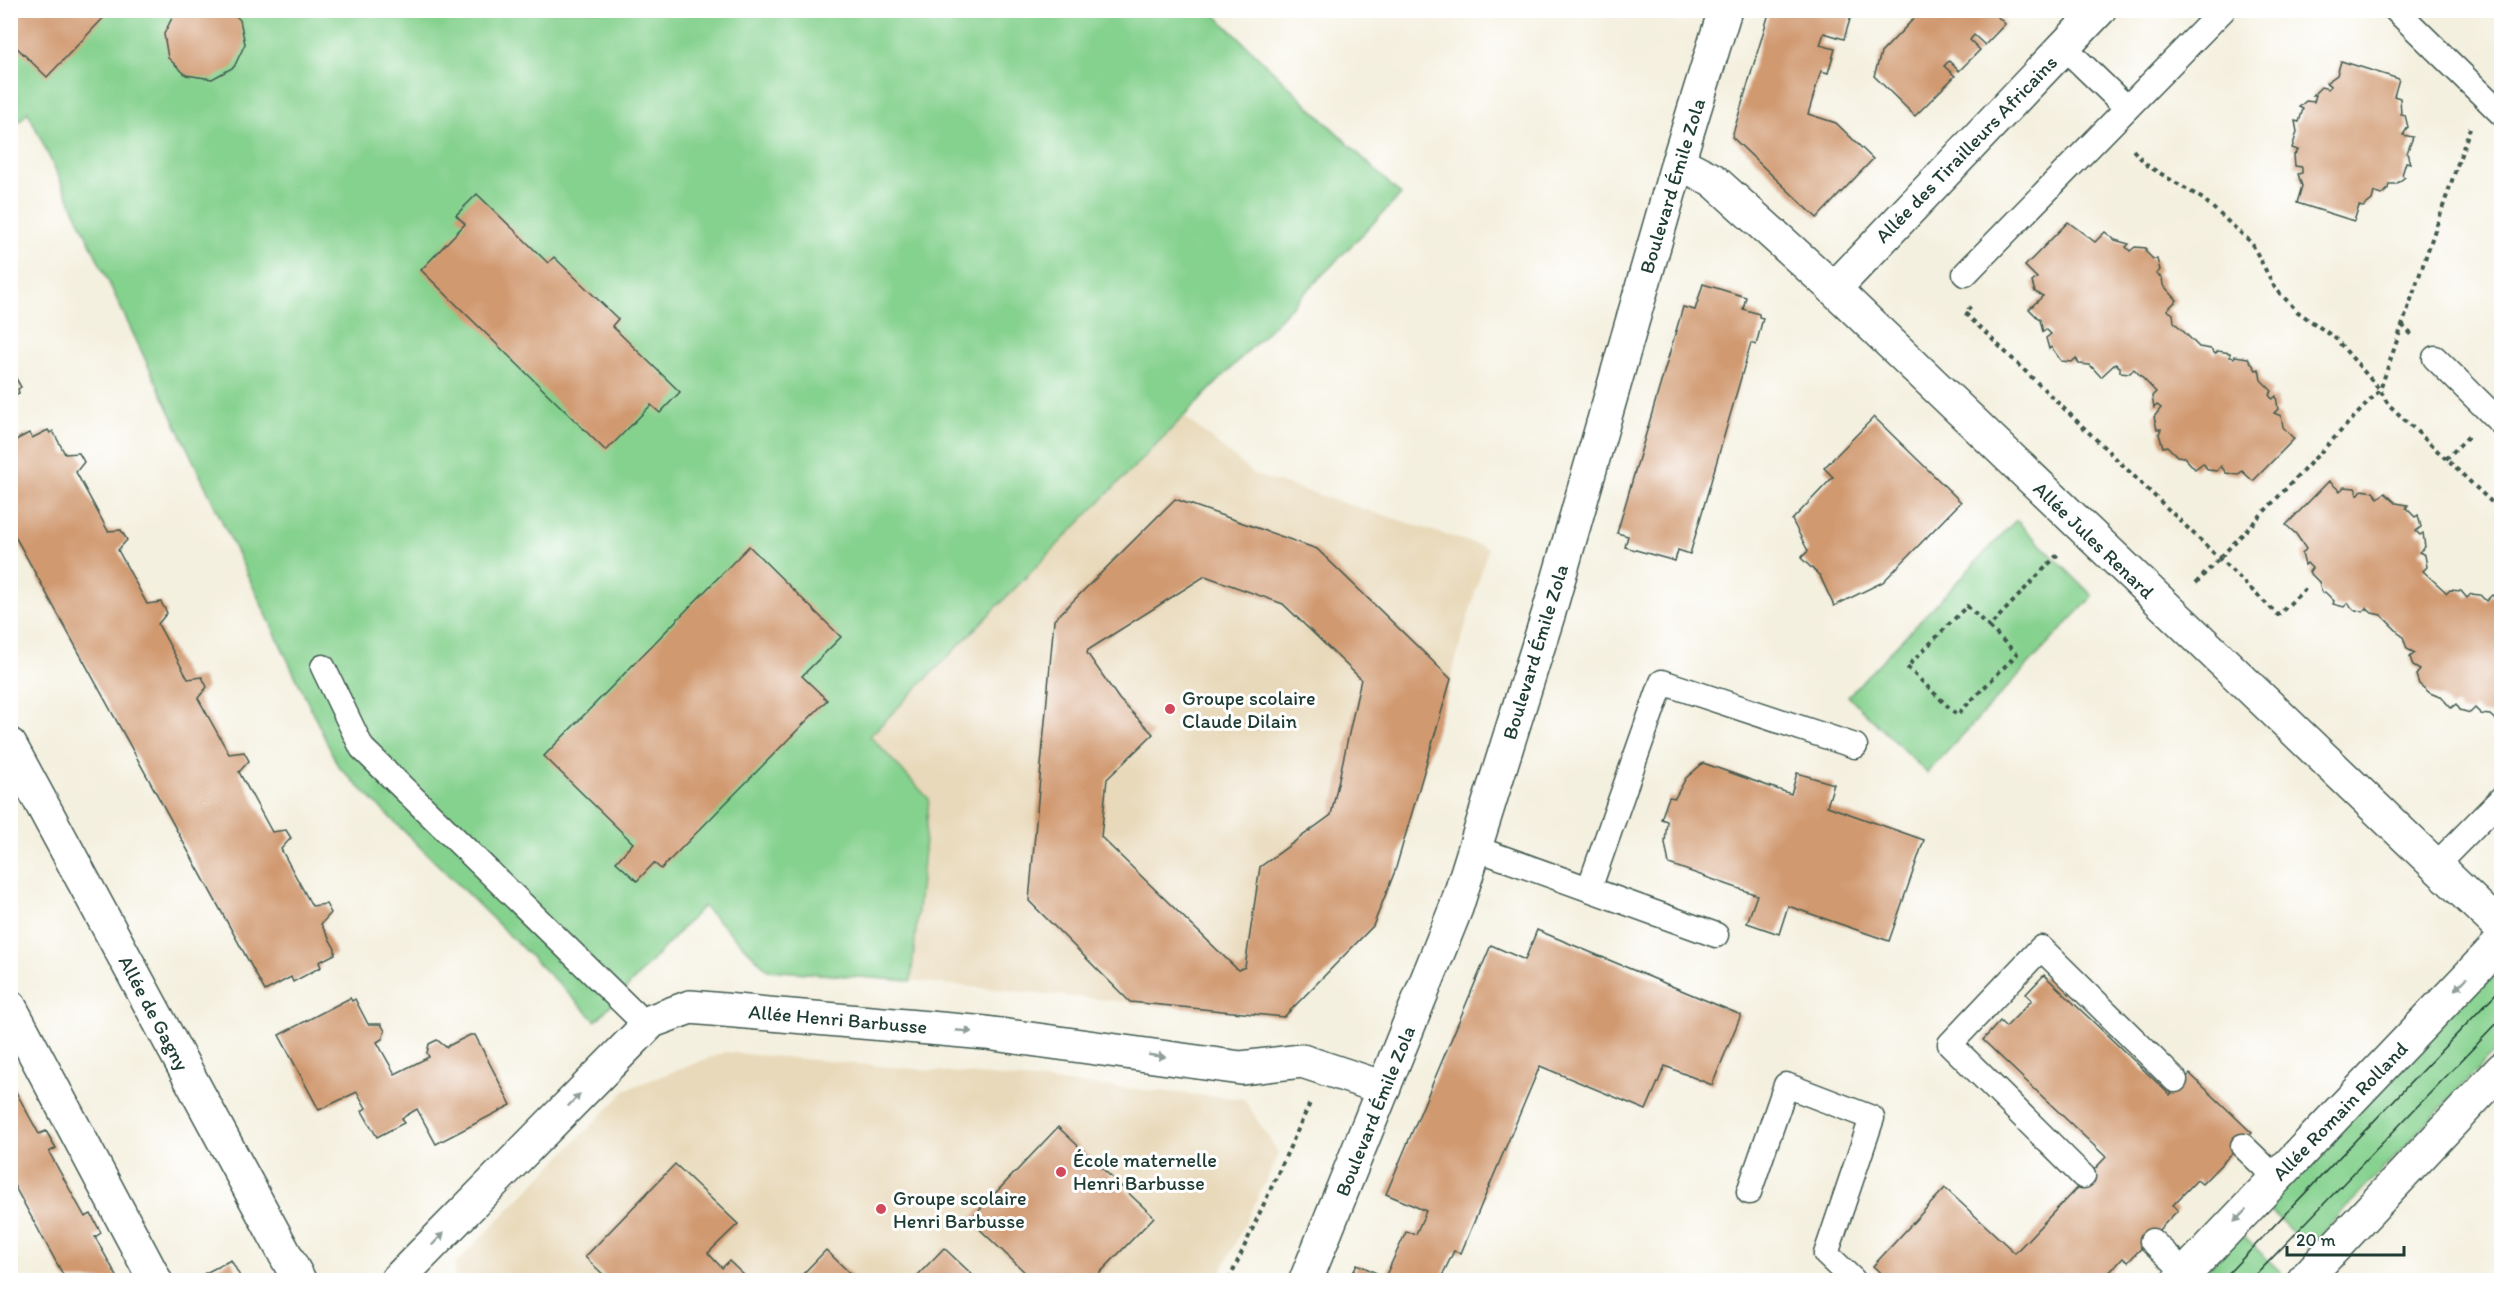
<svg xmlns="http://www.w3.org/2000/svg" width="2512" height="1291" viewBox="0 0 2512 1291" font-family="Itim,sans-serif">
<style>
.built{fill:#e8d9ba}
.green{fill:#85d18e;stroke:#528761;stroke-width:1.5}
.building{fill:#d09970;fill-rule:evenodd}
.lines{fill:none;stroke-linecap:round;stroke-linejoin:round}
.lane-casing{stroke:#3f584e;stroke-width:27}
.street-casing{stroke:#3f584e;stroke-width:36}
.secondary-casing{stroke:#3f584e;stroke-width:36}
.path{stroke:#3f584e;stroke-width:4;stroke-dasharray:4.5 4.5;stroke-linecap:butt}
.lane{stroke:#fff;stroke-width:24}
.street{stroke:#fff;stroke-width:33}
.secondary{stroke:#fff;stroke-width:33}
.tram{stroke:#1f3d34;stroke-width:1.5}
.oneway{fill:#8f9e9a}
.poi-dot{fill:#d1495b;stroke:#fff;stroke-width:2}
.labels{text-anchor:middle;stroke-width:6;stroke-linejoin:round;paint-order:stroke}
.street-label{font-size:20px;fill:#1f3d34;stroke:#fff}
.poi-label{font-size:20px;fill:#1f3d34;stroke:#fff;text-anchor:start}
</style>
<rect width="100%" height="100%" fill="#fff"/>
<filter id="ink" filterUnits="userSpaceOnUse"><feTurbulence type="fractalNoise" baseFrequency=".0167" numOctaves="2"/><feDisplacementMap in="SourceGraphic" scale="12" xChannelSelector="R" yChannelSelector="G"/><feConvolveMatrix kernelMatrix="1 2 1 2 8 2 1 2 1" color-interpolation-filters="sRGB"/></filter>
<filter id="wash" filterUnits="userSpaceOnUse"><feTurbulence type="fractalNoise" baseFrequency=".008" numOctaves="4" result="noise"/><feDisplacementMap in="SourceGraphic" scale="24" xChannelSelector="R" yChannelSelector="G"/><feGaussianBlur stdDeviation="1.35" result="paint"/><feColorMatrix in="noise" values="0 0 0 0 0 0 0 0 0 0 0 0 0 0 0 0 0 1.4 0 .05"/><feComposite in="paint" operator="in"/></filter>
<g filter="url(#wash)">
<rect width="100%" height="100%" fill="#f4f0df"/>
<g class="built">
<path d="M1185,417L1255,475L1488,548L1395,871L1373,926L1284,1017L911,981L929,799L870,736Z"/>
<path d="M725,1052L1244,1099L1279,1154L1217,1280H454L456,1263L627,1089Z"/>
</g>
<g class="green">
<path d="M1210,10L1401,195L870,736L929,799L911,981L768,970L703,906L596,1021L338,766L28,112L11,130V11Z"/>
<path d="M2016,520L2093,596L1927,773L1848,696Z"/>
<path d="M2501,959V1045L2308,1248L2266,1206Z"/>
<path d="M2241,1234L2282,1273L2275,1280H2196Z"/>
</g>
<g id="blocks">
<g class="building">
<path d="M10,10H111L47,77L10,41Z"/>
<path d="M176,10H230L240,20L245,44L234,67L212,79L186,75L168,58L164,34Z"/>
<path d="M1770,10H1839L1838,13L1851,16L1844,39L1824,33L1820,45L1835,49L1828,73L1821,71L1808,114L1836,123L1873,159L1817,218L1732,137Z"/>
<path d="M1922,10H1998L1995,14L2005,24L1985,45L1974,35L1970,40L1980,50L1959,71L1949,61L1944,66L1955,76L1915,116L1874,76L1881,53Z"/>
<path d="M2341,61L2399,79L2394,96L2400,98L2401,114L2405,115L2408,127L2403,135L2413,137L2407,153L2410,163L2406,162L2402,175L2405,177L2396,184H2389L2388,189L2382,195L2374,192L2372,200L2363,207L2359,206L2354,221L2297,203L2302,186L2298,174L2302,173V167L2295,166L2294,155L2298,150L2292,148L2297,132L2295,121L2299,122L2303,109L2299,107L2306,101L2314,102L2316,95H2313L2321,87L2328,89L2331,86L2326,83L2337,75Z"/>
<path d="M477,194L548,263L554,257L618,319L612,326L680,392L660,413L651,405L606,451L421,270L465,224L456,215Z"/>
<path d="M2068,222L2095,242L2105,232L2115,240L2129,244L2126,247L2130,251L2135,247L2146,248V252L2153,259H2157L2160,270L2156,274L2162,278L2163,285L2177,300L2167,310L2173,314L2174,322L2199,347L2211,349L2215,354L2218,351L2230,353V357L2234,358L2235,356L2248,358L2256,370L2259,369L2261,380L2272,391L2269,395L2272,399L2276,396L2278,409L2274,413L2281,416L2283,427L2294,439L2253,481L2242,471L2238,475L2226,473L2221,466L2217,471L2208,470L2203,463L2195,469L2184,457L2177,456L2167,446L2163,447L2159,434L2161,429H2157L2154,417L2161,408L2157,405L2154,408L2152,396L2156,392L2134,369L2130,373L2120,372V367L2115,364L2101,377L2090,365L2079,364L2076,358L2072,362L2061,361L2051,347L2049,349L2046,338L2051,334L2046,329L2043,332L2040,320L2029,309L2043,296L2035,292L2032,282L2037,278L2025,266Z"/>
<path d="M1703,284L1746,297L1743,309L1759,314V317L1763,318L1756,345L1751,343L1690,554L1678,550L1675,561L1625,547L1628,536L1617,533L1683,307L1695,310Z"/>
<path d="M10,368L21,387L18,389L19,393L10,397Z"/>
<path d="M1874,417L1961,502L1883,582L1834,606L1820,576L1801,558L1808,551L1792,520L1833,477L1824,468Z"/>
<path d="M48,430L50,433L53,431L65,454L79,453L84,462L76,472L108,531L121,530L127,540L118,550L147,604L161,602L167,613L158,624L188,679L202,677L207,687L198,698L229,754L244,752L249,761L239,772L272,832L286,830L291,838L281,849L312,906L326,904L331,913L321,924L335,949V954L319,962L321,967L293,982L291,977L265,991L10,527V443L29,433L32,438Z"/>
<path d="M2329,481L2340,491L2344,487L2355,488L2358,495L2362,490L2373,492L2378,498L2385,493L2396,503L2408,505L2406,508L2415,517L2418,515L2421,527L2416,531L2420,535L2423,533L2425,547L2419,552L2425,555L2427,567L2423,571L2447,593L2450,590L2461,591L2467,598L2471,594L2480,595L2486,601L2492,595L2502,604V726L2490,715L2481,714L2475,708L2470,713L2460,710L2456,704L2451,708L2442,698L2430,693L2419,684L2416,675L2420,670L2413,666L2410,657L2415,653L2407,649L2403,637L2381,615L2372,613L2366,608L2363,611L2354,610L2348,603L2344,607L2333,604L2334,601L2325,592L2322,593L2319,582L2309,572L2312,568L2307,563L2305,565L2302,554L2306,549L2296,534L2286,525Z"/>
<path d="M1175,499L1317,549L1451,679L1395,871L1373,926L1284,1017L1130,1002L1029,901L1054,620ZM1205,576L1283,604L1361,679L1331,815L1260,867L1245,967L1238,970L1101,837L1107,779L1153,734L1119,699L1087,653L1088,650Z"/>
<path d="M749,546L841,637L802,676L827,700L661,869L654,863L637,881L616,862L633,843L544,756Z"/>
<path d="M1703,763L1791,794L1797,773L1834,784L1827,806L1924,840L1889,941L1788,906L1779,934L1747,923L1757,895L1669,864L1665,843L1667,821L1661,819L1669,797L1675,798L1686,778Z"/>
<path d="M1537,930L1741,1015L1712,1085L1665,1066L1646,1110L1540,1066L1461,1253L1454,1251L1440,1280H1349L1357,1264L1385,1277L1406,1232L1416,1234L1426,1211L1386,1194L1491,945L1525,960Z"/>
<path d="M2044,975L2170,1095L2190,1074L2252,1133L2202,1184L2197,1180L2173,1205L2178,1210L2128,1262L2123,1258L2102,1280H1888L1873,1266L1945,1188L2015,1253L2106,1157L1983,1040L2000,1021L2006,1027L2032,1000L2026,994Z"/>
<path d="M350,998L352,1001L355,999L368,1024H381L385,1031L382,1039L377,1042L395,1074L429,1057L427,1053L429,1044L437,1040L446,1047L470,1035H475L511,1105L436,1144L417,1109L402,1118L404,1123L377,1137L362,1111L366,1108L357,1092L319,1110L279,1035Z"/>
<path d="M10,1081L39,1134L46,1131L56,1148L49,1152L85,1217L91,1214L101,1233L95,1237L119,1280H66L10,1178Z"/>
<path d="M1058,1127L1154,1217L1096,1277L1100,1280H1029L1031,1278L970,1220Z"/>
<path d="M675,1164L738,1224L708,1253L722,1268L729,1261L745,1276L741,1280H609L585,1257Z"/>
<path d="M944,1248L978,1280H913Z"/>
<path d="M826,1250L857,1280H797Z"/>
<path d="M231,1260L242,1280H192L227,1262Z"/>
</g>
</g>
</g>
<g filter="url(#ink)">
<use href="#blocks" fill-opacity="0" stroke="#3f584e" stroke-width="1.5"/>
<g class="lines">
<g class="lane-casing">
<g id="lane">
<path d="M2396,10L2502,114"/>
<path d="M2064,47L2127,108"/>
<path d="M1965,274L2223,10"/>
<path d="M2435,358L2502,424"/>
<path d="M323,667L362,748L647,1026"/>
<path d="M1475,848L1716,935"/>
<path d="M2434,867L2502,798"/>
<path d="M1589,889L1662,682L1855,746"/>
<path d="M2243,1146L2276,1178"/>
<path d="M2083,1176L1950,1044L2041,948L2175,1080"/>
<path d="M1749,1192L1786,1085L1872,1118L1826,1254L1853,1280"/>
<path d="M2152,1241L2186,1273"/>
</g>
</g>
<g class="street-casing">
<g id="street">
<path d="M1678,162L1713,180L1834,289L2502,929"/>
<path d="M1834,289L2099,10"/>
<path d="M10,1007L155,1280"/>
<path d="M397,1280L652,1021L690,1007L986,1033L1241,1068L1302,1061L1384,1088"/>
<path d="M1306,1280L1456,908L1549,612L1678,162L1725,10"/>
<path d="M2179,1280L2502,941"/>
<path d="M2304,1280L2502,1069"/>
</g>
</g>
<g class="secondary-casing">
<path id="secondary" d="M10,745L299,1280"/>
</g>
<g class="path">
<path d="M2133,150L2148,166L2203,199L2251,242L2275,288L2298,312L2335,338L2380,390L2388,404L2502,512"/>
<path d="M1971,307L1965,313L2278,615L2306,588"/>
<path d="M2402,325L2412,335"/>
<path d="M2446,459L2469,436"/>
<path d="M2196,583L2380,390L2470,128"/>
<path d="M1989,627L2017,654L1957,715L1907,667L1967,606L1989,627L2059,553"/>
<path d="M1229,1280L1311,1101"/>
</g>
<use href="#lane" class="lane"/>
<use href="#street" class="street"/>
<use href="#secondary" class="secondary"/>
<g class="tram">
<path d="M2222,1280L2502,987"/>
<path d="M2251,1280L2502,1018"/>
</g>
</g>
<defs><path id="oneway-solid" d="M-6-.8H1V-3.2L6.5 0L1 3.2V.8H-6Z" transform="scale(1.5)"/></defs>
<g class="oneway">
<use href="#oneway-solid" transform="translate(2461 984) rotate(134)"/>
<use href="#oneway-solid" transform="translate(964 1031) rotate(5)"/>
<use href="#oneway-solid" transform="translate(1157 1056) rotate(8)"/>
<use href="#oneway-solid" transform="translate(574 1100) rotate(-46)"/>
<use href="#oneway-solid" transform="translate(2240 1216) rotate(134)"/>
<use href="#oneway-solid" transform="translate(438 1239) rotate(-46)"/>
</g>
</g>
<g class="poi-dot">
<circle cx="1170" cy="709" r="6"/>
<circle cx="1061" cy="1172" r="6"/>
<circle cx="881" cy="1209" r="6"/>
</g>
<g class="labels">
<g class="street-label">
<text transform="translate(1966 149) rotate(-46)" y="7">Allée des Tirailleurs Africains</text>
<text transform="translate(1672 186) rotate(-73)" y="7">Boulevard Émile Zola</text>
<text transform="translate(2094 540) rotate(44)" y="7">Allée Jules Renard</text>
<text transform="translate(1535 652) rotate(-73)" y="7">Boulevard Émile Zola</text>
<text transform="translate(154 1013) rotate(62)" y="7">Allée de Gagny</text>
<text transform="translate(838 1019) rotate(5)" y="7">Allée Henri Barbusse</text>
<text transform="translate(1375 1111) rotate(-68)" y="7">Boulevard Émile Zola</text>
<text transform="translate(2340 1111) rotate(-46)" y="7">Allée Romain Rolland</text>
</g>
<g class="poi-label">
<text x="1182" y="705">Groupe scolaire<tspan x="1182" dy="23">Claude Dilain</tspan></text>
<text x="1073" y="1167">École maternelle<tspan x="1073" dy="23">Henri Barbusse</tspan></text>
<text x="893" y="1205">Groupe scolaire<tspan x="893" dy="23">Henri Barbusse</tspan></text>
</g>
</g>
<rect width="2512" height="1291" fill="none" stroke="#fff" stroke-width="36"/>
<path d="M2287 1246v9h117v-9" fill="none" stroke="#1f3d34" stroke-width="3"/>
<text x="2296" y="1246" font-size="18" fill="#1f3d34" stroke="#ffffff" stroke-width="4.5" paint-order="stroke">20 m</text>
</svg>
